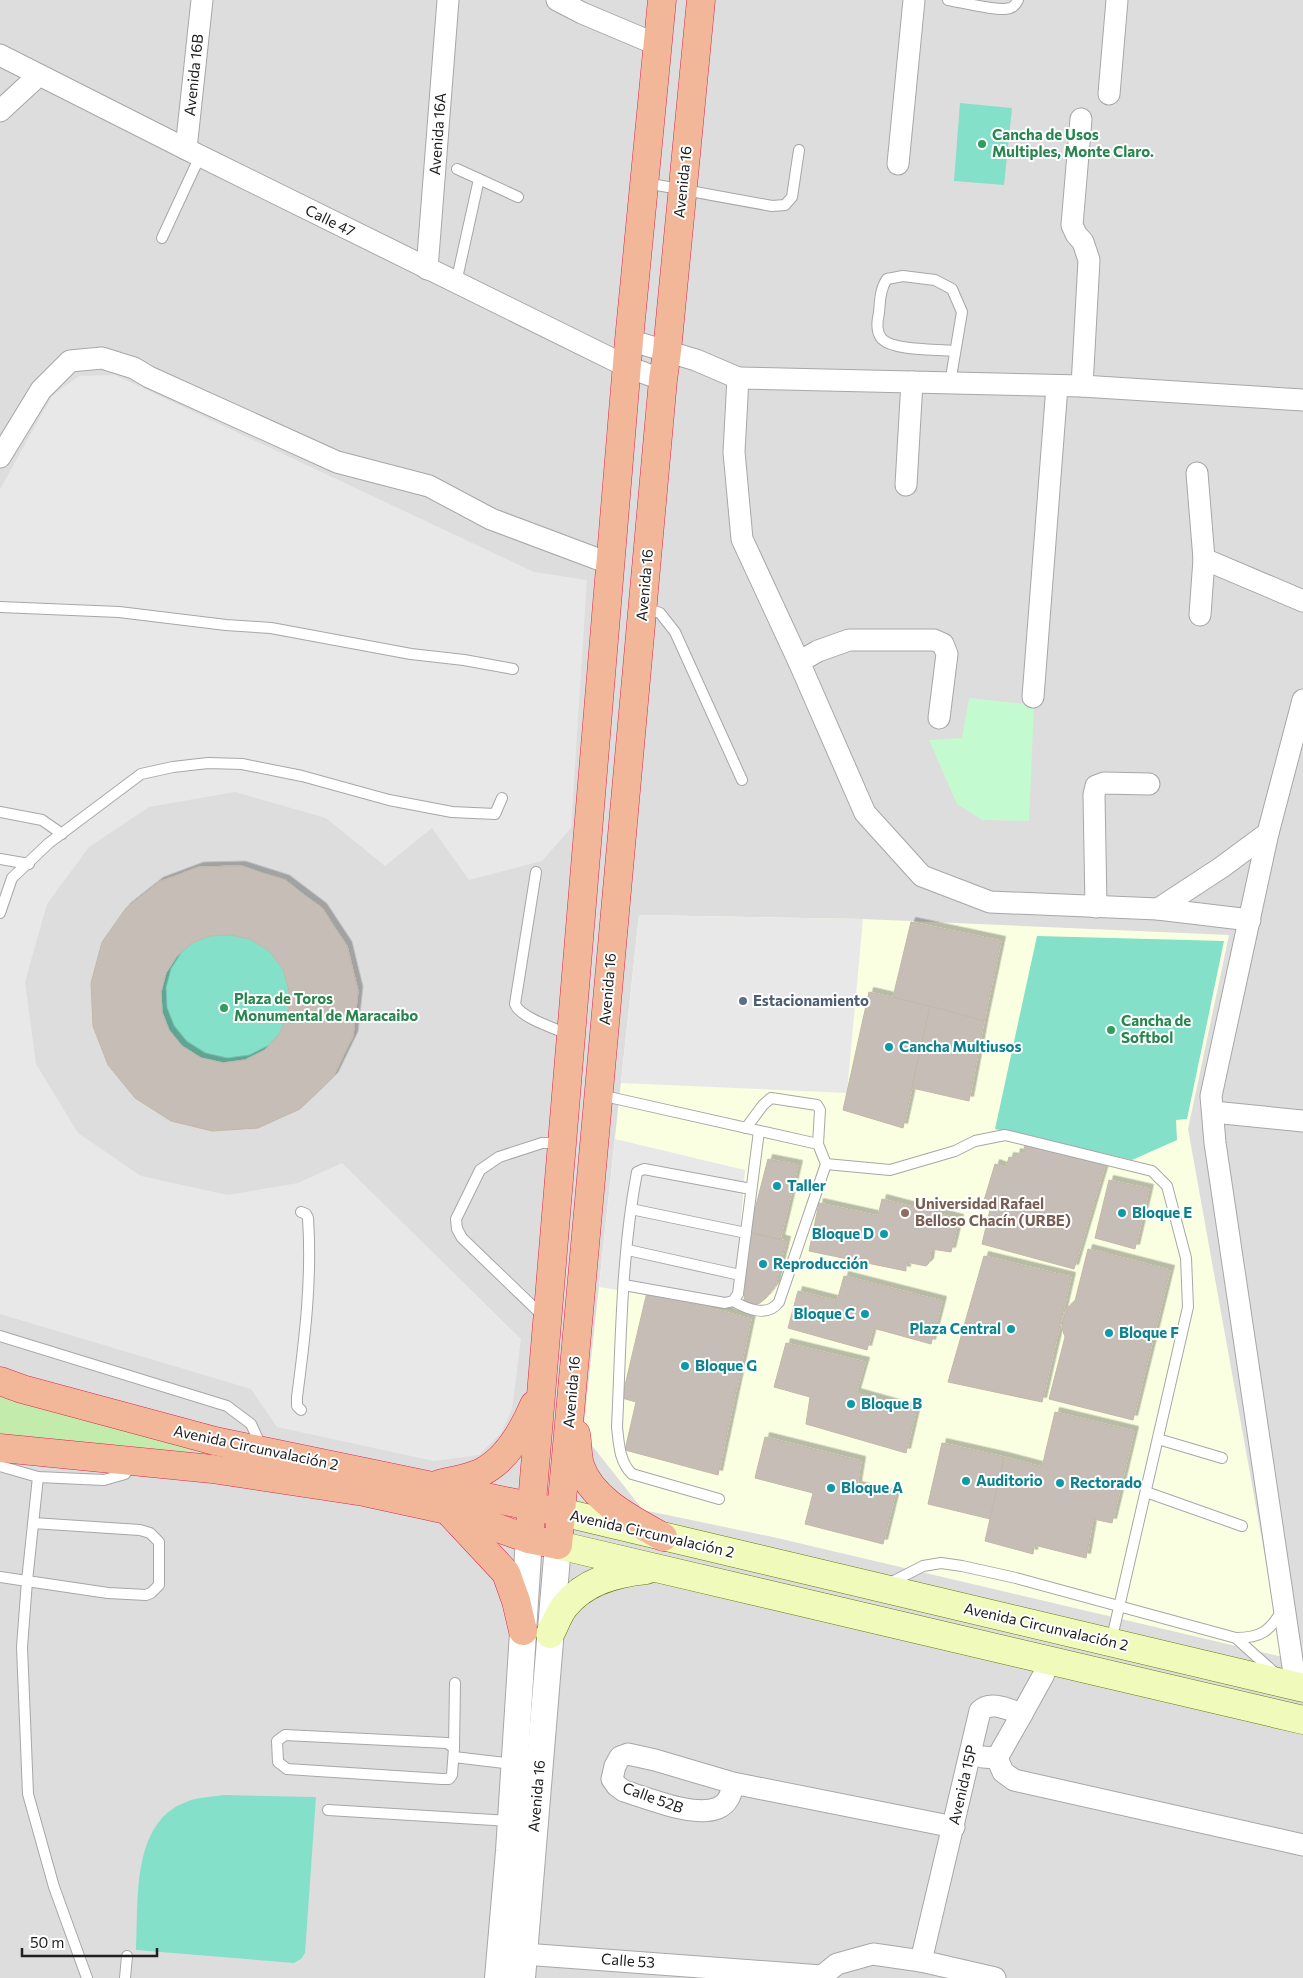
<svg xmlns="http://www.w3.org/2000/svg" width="1303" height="1978" viewBox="0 0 1303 1978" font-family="Commissioner,sans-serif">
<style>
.residential{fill:#dedddd}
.education{fill:#fbffe1}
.grass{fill:#c3ebac}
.park{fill:#c4facf}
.pitch{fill:#84e0c8}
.parking{fill:#e8e8e8}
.building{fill:#c6beb6;stroke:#c3b7a8;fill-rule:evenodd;filter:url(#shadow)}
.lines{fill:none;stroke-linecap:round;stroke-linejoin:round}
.service-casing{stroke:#a7a7a7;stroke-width:12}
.minor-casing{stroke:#a7a7a7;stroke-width:23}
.tertiary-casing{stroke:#a7a7a7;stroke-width:28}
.secondary-casing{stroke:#5f7b04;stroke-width:29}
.trunk-casing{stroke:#de254d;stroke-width:29}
.service{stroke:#fff;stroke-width:10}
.minor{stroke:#fff;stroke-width:21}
.tertiary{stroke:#fff;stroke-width:26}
.secondary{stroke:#effabb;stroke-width:28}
.trunk{stroke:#f2b799;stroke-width:28}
.leisure-dot{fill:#2e9e5b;stroke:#fff;stroke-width:2}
.service-dot{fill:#5c6f8a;stroke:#fff;stroke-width:2}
.culture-dot{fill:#0f9aa8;stroke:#fff;stroke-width:2}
.education-dot{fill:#8d6e63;stroke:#fff;stroke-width:2}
.labels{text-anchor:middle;stroke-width:4;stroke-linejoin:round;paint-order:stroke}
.street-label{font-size:15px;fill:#202020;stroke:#fff}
.leisure-label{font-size:15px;font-weight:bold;fill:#27864d;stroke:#fff;text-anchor:start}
.service-label{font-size:15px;font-weight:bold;fill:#4e5e75;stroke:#fff;text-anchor:start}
.culture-label{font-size:15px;font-weight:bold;fill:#0d838f;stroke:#fff;text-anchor:start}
.education-label{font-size:15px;font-weight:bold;fill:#785e54;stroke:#fff;text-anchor:start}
</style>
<defs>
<filter id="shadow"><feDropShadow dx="4.5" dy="-4.5" stdDeviation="0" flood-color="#0004"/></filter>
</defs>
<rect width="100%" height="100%" fill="#f1efe6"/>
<rect class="residential" x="0" y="0" width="1303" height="1978"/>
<path class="education" d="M639,915L863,919L1229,935L1188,1129L1283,1657L773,1537L643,1510L583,1434Z"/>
<path class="grass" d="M0,1395L204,1453L0,1435Z"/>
<path class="park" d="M969,698L1034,705L1029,821L982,820L957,804L929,740L962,738Z"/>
<g class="pitch">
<path d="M960,103L1012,108L1004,185L954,181Z"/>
<circle cx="224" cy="998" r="132"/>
<path d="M1037,936L1224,941L1187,1119L1176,1120L1177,1140L1132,1160L995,1129Z"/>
<path d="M224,1795L316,1797L305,1953L301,1959L294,1963L136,1950C139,1903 130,1823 186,1802C198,1797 211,1797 224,1795Z"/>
</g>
<g class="parking">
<path d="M115,375L534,572L587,580L571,828L542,861L469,880L432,828L385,866L326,818L235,792L149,807L89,847L47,904L25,982L36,1064L78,1133L141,1176L228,1195L298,1183L342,1163L521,1339L512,1409L501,1433L479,1455L434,1461L277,1427L251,1389L0,1314V489L52,396L79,376Z"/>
<path d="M639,915L863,919L847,1093L621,1083Z"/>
<path d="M615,1139L745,1170L734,1310L599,1287Z"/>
</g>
<g class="building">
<path d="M241,866L285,880L322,908L347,946L358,991L353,1036L333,1077L300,1109L258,1128L212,1131L171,1121L135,1098L108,1065L93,1026L91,983L102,942L126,908L159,882L199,867ZM230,935L250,939L269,951L283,969L289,991L288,1013L280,1033L265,1050L245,1060L223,1063L201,1058L182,1046L169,1030L162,1012L161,992L166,973L177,956L192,943L210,936Z"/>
<path d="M911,922L1001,941L984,1021L893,997Z"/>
<path d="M869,992L930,1006L903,1128L843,1110Z"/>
<path d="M930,1006L984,1021L969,1101L912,1088Z"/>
<path d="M1025,1143L1106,1162L1074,1269L982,1244L990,1210L982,1207L995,1164L1006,1168L1009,1157L1015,1158L1016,1153L1023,1155Z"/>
<path d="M768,1159L798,1165L780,1240L749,1232Z"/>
<path d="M1109,1180L1149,1189L1135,1249L1095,1238Z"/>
<path d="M882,1199L959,1219L951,1252L931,1249L929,1263L926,1266L906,1262V1271L809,1251L819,1203L878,1216Z"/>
<path d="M749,1232L786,1241L775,1286L766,1298L760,1303L754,1305L744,1302Z"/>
<path d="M1088,1249L1170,1270L1133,1420L1049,1399L1065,1337L1062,1328L1063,1319L1067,1308L1075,1301Z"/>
<path d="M984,1256L1071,1277L1042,1402L948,1382Z"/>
<path d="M844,1276L942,1301L931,1344L873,1328L867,1350L788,1328L798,1291L837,1301Z"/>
<path d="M647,1292L751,1319L718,1475L625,1450L636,1402L622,1398Z"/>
<path d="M786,1343L865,1362L856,1393L916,1410L906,1453L806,1424L810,1397L774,1387Z"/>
<path d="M1055,1412L1134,1431L1112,1523L1093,1519L1086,1558L1034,1545L1033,1554L985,1541L1004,1457L1042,1467Z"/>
<path d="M765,1437L861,1461L857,1486L895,1495L883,1544L805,1524L813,1493L755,1478Z"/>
<path d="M942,1443L1004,1457L990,1519L928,1504Z"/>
</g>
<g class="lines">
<g class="service-casing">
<g id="service">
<path d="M948,0C961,2 999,12 1010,8C1014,7 1016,4 1018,0"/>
<path d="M479,179L518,197"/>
<path d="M646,183L772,206L785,205L792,197L799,150"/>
<path d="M162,238L200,156"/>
<path d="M456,283L479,179L457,169"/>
<path d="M950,383L962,312L952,289L935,280L903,276L887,279C880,289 880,301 879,313C877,321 876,332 882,339C894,351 937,349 954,351"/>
<path d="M0,607L119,612L226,625L271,628L411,654L464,660L513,669"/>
<path d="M644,607L660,613L675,632L742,780"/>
<path d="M0,812L42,820L62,834"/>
<path d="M0,859L29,864"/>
<path d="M536,872L515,1004C520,1018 557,1029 570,1035"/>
<path d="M0,913L12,878L49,843L141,774L173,767L208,763L242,764L302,776L389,800L452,812L495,814L502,798"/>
<path d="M600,1095L818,1144L826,1164L779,1302C767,1318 747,1309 733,1301"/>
<path d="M746,1128L763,1105L771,1098L817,1105L820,1110L818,1144"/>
<path d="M826,1164L890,1170L955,1151L975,1141L1005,1135L1152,1171L1167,1186L1186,1258L1188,1307L1111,1642"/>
<path d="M631,1209L746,1233"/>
<path d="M628,1250L740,1275"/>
<path d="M624,1285L725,1303L733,1301L738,1294L759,1131"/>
<path d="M544,1317L462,1238L457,1229L456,1219L480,1170L499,1157L542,1143H561"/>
<path d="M0,1336L227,1406L251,1424L262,1448"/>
<path d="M301,1410L297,1406V1397C305,1337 312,1279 308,1218L306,1214L301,1212"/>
<path d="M1158,1439L1222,1458"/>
<path d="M0,1466L38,1477L104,1480L125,1474L132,1465"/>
<path d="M1146,1492L1242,1526"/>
<path d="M719,1499L632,1474C619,1461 619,1444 617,1427C621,1344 621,1255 637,1172L644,1169L751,1189"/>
<path d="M33,1523L140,1530L150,1533L159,1542V1585L151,1593L146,1595L108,1593L27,1581L38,1477"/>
<path d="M0,1577L27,1581L22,1647L28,1794L54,1887L87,1978"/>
<path d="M886,1585L923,1566L941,1563L962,1566L1016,1578L1236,1638L1276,1674"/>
<path d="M1236,1638C1261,1638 1270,1631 1283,1609"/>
<path d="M285,1735L447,1743L454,1748L452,1775L449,1779H442L287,1769L278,1762L277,1741Z"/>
<path d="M454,1748L455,1683"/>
<path d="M454,1757L513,1764"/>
<path d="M328,1810L510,1821"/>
<path d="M125,1978L127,1956"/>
</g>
</g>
<g class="minor-casing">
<g id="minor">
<path d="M557,0L582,13L658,45"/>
<path d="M0,55L186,149L628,367L663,380"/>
<path d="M1109,94L1117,0"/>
<path d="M0,111L39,75"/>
<path d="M1081,119L1072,225L1076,234L1083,242L1089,260L1082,386"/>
<path d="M186,149L202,0"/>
<path d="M898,164L914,0"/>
<path d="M427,269L448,0"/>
<path d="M629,340L696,360L738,378L734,452L742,539L799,662L865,813L922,876L990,902L1158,909L1222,867L1268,833L1303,700"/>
<path d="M738,378L1082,386L1303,400"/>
<path d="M0,457L41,390L70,361L102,358L134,368L149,377L337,462L429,486L491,519L611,564"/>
<path d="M1197,473L1204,559L1200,615"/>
<path d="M906,485L912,382"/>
<path d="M1204,559L1303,601"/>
<path d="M799,662L818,651L849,640H934L943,644L947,654L939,718"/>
<path d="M1033,697L1057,386"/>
<path d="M1268,833L1211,1096L1215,1143L1296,1687"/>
<path d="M1096,907L1094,795L1096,786L1104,783L1149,784"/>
<path d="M1158,909L1250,920"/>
<path d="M1213,1112L1303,1121"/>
<path d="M983,1757L997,1758L1022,1714"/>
<path d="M997,1758L1003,1772L1014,1780L1303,1845"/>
<path d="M733,1783C732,1793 728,1804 718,1808C694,1818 648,1798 624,1791L617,1786L612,1779L615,1766L620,1757L628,1754L655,1760L733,1783L954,1827"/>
<path d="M524,1954L822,1976L837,1964L873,1954L921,1961L995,1978"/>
<path d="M921,1961L980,1711C991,1700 1009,1710 1022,1714L1043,1676L1049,1661"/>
</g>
</g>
<g class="tertiary-casing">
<g id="tertiary">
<path d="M498,1978L509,1851L529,1539"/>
<path d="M522,1978L558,1545"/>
</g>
</g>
<g class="secondary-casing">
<g id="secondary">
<path d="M561,1512L1303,1688"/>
<path d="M558,1545L1303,1720"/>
<path d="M550,1634C555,1625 559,1613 565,1606C585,1581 616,1573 646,1570"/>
</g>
</g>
<g class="trunk-casing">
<g id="trunk">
<path d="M0,1381L22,1389L215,1441L549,1510"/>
<path d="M576,1434C578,1444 577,1455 580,1465C591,1500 633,1520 663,1537"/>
<path d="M0,1448L212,1469L364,1492L447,1510L529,1539L558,1545L663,380L667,351L701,0"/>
<path d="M439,1484C451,1481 469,1478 480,1473C507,1460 523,1431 534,1405"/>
<path d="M450,1513L506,1573L516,1601L523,1631"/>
<path d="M529,1539L629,340L662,0"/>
</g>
</g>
<use href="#service" class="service"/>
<use href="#minor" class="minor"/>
<use href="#tertiary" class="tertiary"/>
<use href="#secondary" class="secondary"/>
<use href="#trunk" class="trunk"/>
</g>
<g class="leisure-dot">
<circle cx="982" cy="144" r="5"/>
<circle cx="224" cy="1008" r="5"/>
<circle cx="1111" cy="1030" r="5"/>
</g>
<circle class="service-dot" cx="743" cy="1001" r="5"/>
<g class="culture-dot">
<circle cx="889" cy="1047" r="5"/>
<circle cx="777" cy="1186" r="5"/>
<circle cx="1122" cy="1213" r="5"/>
<circle cx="884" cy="1234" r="5"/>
<circle cx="763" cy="1264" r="5"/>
<circle cx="865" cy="1314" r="5"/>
<circle cx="1011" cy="1329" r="5"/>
<circle cx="1109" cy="1333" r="5"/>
<circle cx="685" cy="1366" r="5"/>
<circle cx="851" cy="1404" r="5"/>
<circle cx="966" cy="1481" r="5"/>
<circle cx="1060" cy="1483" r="5"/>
<circle cx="831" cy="1488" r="5"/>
</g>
<circle class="education-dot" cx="905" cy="1213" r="5"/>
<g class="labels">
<g class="street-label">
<text transform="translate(194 75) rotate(-84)" y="5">Avenida 16B</text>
<text transform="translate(438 134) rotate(-86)" y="5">Avenida 16A</text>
<text transform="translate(683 182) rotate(-84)" y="5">Avenida 16</text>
<text transform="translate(330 221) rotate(26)" y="5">Calle 47</text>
<text transform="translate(645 585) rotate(-85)" y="5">Avenida 16</text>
<text transform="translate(608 989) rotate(-85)" y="5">Avenida 16</text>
<text transform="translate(572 1392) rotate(-85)" y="5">Avenida 16</text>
<text transform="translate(256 1448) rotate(12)" y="5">Avenida Circunvalación 2</text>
<text transform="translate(652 1534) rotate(13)" y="5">Avenida Circunvalación 2</text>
<text transform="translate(1046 1627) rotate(13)" y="5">Avenida Circunvalación 2</text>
<text transform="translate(963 1785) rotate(-77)" y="5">Avenida 15P</text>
<text transform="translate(537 1796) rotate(-85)" y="5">Avenida 16</text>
<text transform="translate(653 1798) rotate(20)" y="5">Calle 52B</text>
<text transform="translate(628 1961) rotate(4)" y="5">Calle 53</text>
</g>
<g class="leisure-label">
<text x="992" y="140">Cancha de Usos<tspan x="992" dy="17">Multiples, Monte Claro.</tspan></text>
<text x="234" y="1004">Plaza de Toros<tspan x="234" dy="17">Monumental de Maracaibo</tspan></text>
<text x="1121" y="1026">Cancha de<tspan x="1121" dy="17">Softbol</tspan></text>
</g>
<g class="service-label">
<text x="753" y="1006">Estacionamiento</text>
</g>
<g class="culture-label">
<text x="899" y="1052">Cancha Multiusos</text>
<text x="787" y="1191">Taller</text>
<text x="1132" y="1218">Bloque E</text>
<text x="874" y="1239" text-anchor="end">Bloque D</text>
<text x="773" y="1269">Reproducción</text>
<text x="855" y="1319" text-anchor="end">Bloque C</text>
<text x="1001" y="1334" text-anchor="end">Plaza Central</text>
<text x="1119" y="1338">Bloque F</text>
<text x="695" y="1371">Bloque G</text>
<text x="861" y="1409">Bloque B</text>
<text x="976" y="1486">Auditorio</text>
<text x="1070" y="1488">Rectorado</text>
<text x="841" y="1493">Bloque A</text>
</g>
<g class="education-label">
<text x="915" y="1209">Universidad Rafael<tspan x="915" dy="17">Belloso Chacín (URBE)</tspan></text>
</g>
</g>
<path d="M22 1948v8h135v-8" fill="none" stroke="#202020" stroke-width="2.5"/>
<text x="30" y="1948" font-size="15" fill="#202020" stroke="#ffffff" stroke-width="4" paint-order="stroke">50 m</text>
</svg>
